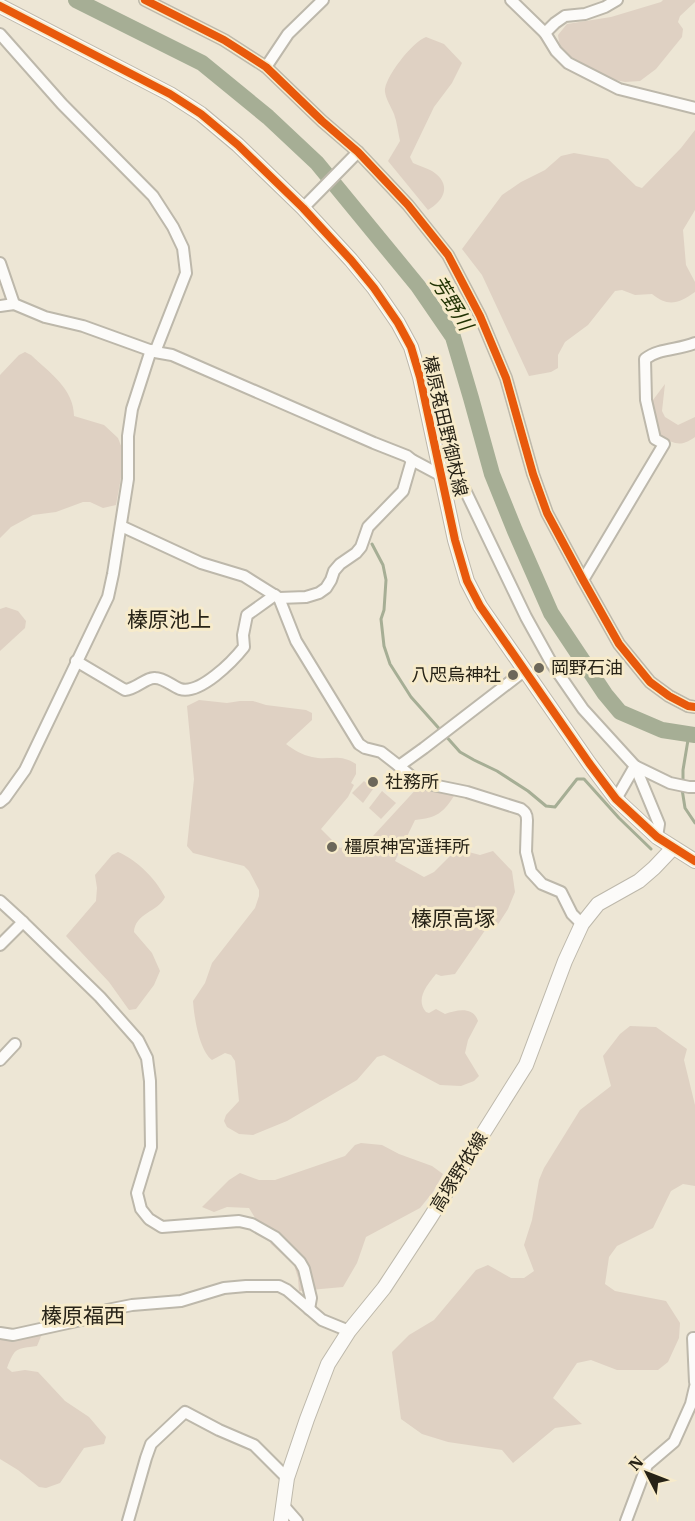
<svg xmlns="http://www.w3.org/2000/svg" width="695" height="1521" viewBox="0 0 695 1521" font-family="'IBM Plex Serif','Noto Sans JP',serif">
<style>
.green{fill:#dfd1c3}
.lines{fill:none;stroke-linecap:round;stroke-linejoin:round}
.stream{stroke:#a6ae95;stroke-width:3}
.river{stroke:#a6ae95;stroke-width:16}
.minor-casing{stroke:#bdb8ab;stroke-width:14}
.major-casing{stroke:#bdb8ab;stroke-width:16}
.minor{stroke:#fcfbf9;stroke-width:10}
.major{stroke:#fcfbf9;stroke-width:14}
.cycleway-casing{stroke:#f7ebcb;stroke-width:11}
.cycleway{stroke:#e8590c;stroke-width:8}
.poi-dot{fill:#6c675a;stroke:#f7ebcb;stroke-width:2}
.labels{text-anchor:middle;stroke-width:6;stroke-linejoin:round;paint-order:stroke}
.street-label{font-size:18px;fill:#272317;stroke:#f7ebcb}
.poi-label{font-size:18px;fill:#272317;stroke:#f7ebcb;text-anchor:start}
.water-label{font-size:20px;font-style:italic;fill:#213303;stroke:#f7ebcb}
.quarter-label{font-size:21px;fill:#272317;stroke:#f7ebcb}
</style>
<rect width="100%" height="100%" fill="#ede6d5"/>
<g class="green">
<path d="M663,0H695V2L680,16L678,22L683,29L682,37L656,69L640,81L625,82L592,75L565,54L559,42L558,35L567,24L611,17L661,2Z"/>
<path d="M426,37L444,44L462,63L452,83L434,107L410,157L413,163C419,166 427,168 432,171C452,184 445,200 428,210L388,161L400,141C398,132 397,122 394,114C391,107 386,99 385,92C383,79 413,41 426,37Z"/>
<path d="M695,130V210L683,230L686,265L695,282V292C678,304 668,307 652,294L635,295L622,290L615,291L588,325L565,342L558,355V368L551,372L529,376L482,275L462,249L502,195L521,182L545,170L561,156L574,153L608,159L636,186L642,188L681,148Z"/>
<path d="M25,352L31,355C49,372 74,389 74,416L104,425L118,438L125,456L116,505L103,508L90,502H83L56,512L33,515L11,527L0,538V375L19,355Z"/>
<path d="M665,384L662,411L665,417L678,425L695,417V437C679,448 676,443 659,437L650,404Z"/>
<path d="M6,607L18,611L26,621L25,628L0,651V609Z"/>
<path d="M199,700L227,703L240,701H253L266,705L306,710L312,713V720L286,744C294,750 302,755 312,757C329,761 339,753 356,764V774L351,783L354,785L348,797L321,829L340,848L357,844L373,836L420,785L455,794C444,813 436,818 415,820L395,861L424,877L434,872L455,851L461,850L480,855L493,851L512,871L515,892L508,909L497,926L490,923L455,974L441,976L436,974C427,985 415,999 426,1012L429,1013L436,1009L445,1014C457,1010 473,1006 478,1021L468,1040L465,1053L479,1076L474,1081L461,1086L440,1085L384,1055L377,1057L357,1080L287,1121L253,1135L239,1134L227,1127L224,1121L226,1115L239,1101L235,1061L231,1055L225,1053L212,1060C199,1050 194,1016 193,1001L205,983L212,963L255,908L259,896V890L249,871L244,866L193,853L187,846L194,779L187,706Z"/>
<path d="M364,781L373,789L363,803L352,793Z"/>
<path d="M382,791L396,803L381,819L369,808Z"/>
<path d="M118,852C137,860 155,878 165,897C158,912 135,913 134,932L152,953L160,971L154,985L136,1009L129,1010L109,982L66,936L96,901L97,888L95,875L112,855Z"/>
<path d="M630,1026L656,1027L687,1049L684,1060L695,1105V1186L683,1184L671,1191L653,1228L617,1246L609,1257L605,1284L615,1291L666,1301L680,1323L679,1338L668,1362L658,1370H617L591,1360L577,1363L553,1398L582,1424L555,1428L513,1463L502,1450L448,1442L422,1434L401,1419L392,1352L409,1335L434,1320L476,1270L488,1265L511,1278H524L534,1271L524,1245L532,1220L539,1180L544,1168L580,1110L611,1086L603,1056L620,1034Z"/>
<path d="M361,1143L382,1145L399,1154L432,1166L443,1174L433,1192L420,1208L366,1237L357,1263L343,1287L299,1291L298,1278L294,1265L271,1244L249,1208L227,1207L214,1212L202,1207L229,1180L240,1173L259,1180H275L345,1156L355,1145Z"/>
<path d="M42,1334L37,1346C16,1349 15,1347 7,1368L12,1372L25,1370L38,1372L65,1401L89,1417L106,1437L104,1444L84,1448L60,1483L46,1488L39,1487L18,1470L0,1459V1336Z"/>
</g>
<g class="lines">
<g class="stream">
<path d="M372,544L383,565L386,580L384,610L381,619L384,646L390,664L411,697L460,752L474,760L497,771L528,791L546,806L555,807L577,779H584L619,818L651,849"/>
<path d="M683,782V770L689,734"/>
<path d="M682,789L685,808L695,823"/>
</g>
<path class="river" d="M76,0L202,63L268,117L317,163L418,286L453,337L471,398L492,474L515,531L551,613L605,694L620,712L662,730L695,735"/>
<g class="minor-casing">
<g id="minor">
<path d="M145,0L224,40L266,67L322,121L358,152L408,205L448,255L480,316L506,378L533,474L547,513L583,580L619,644L650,682L669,696L688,706L695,707"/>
<path d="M511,0L545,33L556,51L568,63L619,89L695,108"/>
<path d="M545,33L555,23L565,16L585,14L605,7L617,0"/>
<path d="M0,34L62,104L153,196L173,227L183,248L186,273L155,352"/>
<path d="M266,67L288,34L323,0"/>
<path d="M303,208L358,152"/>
<path d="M0,263L14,304"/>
<path d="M0,306L14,304L45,317L83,326L155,352L172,355L374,443L407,456L412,460L457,484L465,490L526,617L552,664L583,709L635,766L670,783L689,787H695"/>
<path d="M121,526L201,563L244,576L279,598L306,597L319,593L326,588L331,580L334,571L340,564L356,553L361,547L368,527L403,491L412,460"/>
<path d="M583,580L664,444L655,439L646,400L645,359C659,348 679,350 695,343"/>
<path d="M279,598L296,641L359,744L365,748L381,752L399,766L424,748L524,671"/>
<path d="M76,661L125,690C137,689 146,677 155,678C164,678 172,686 180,689C200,695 233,661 244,647L243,635L247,615L275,595"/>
<path d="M399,766L418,782L467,792L521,809C525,812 527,814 527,820L526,852L531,872L542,884L561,892L572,914L582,924"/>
<path d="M635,766L659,824L657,837"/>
<path d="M616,799L635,766"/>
<path d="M0,802L5,798L25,770L108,597L113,574L128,479V436L132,409L151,350"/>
<path d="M0,901L23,922L100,997L138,1040L147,1058L150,1081L151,1147L137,1193L141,1209L149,1219L162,1227L239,1221L252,1224L275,1237L300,1262L304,1269L311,1298L309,1309"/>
<path d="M0,945L23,922"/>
<path d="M0,1060L15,1044"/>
<path d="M0,1333L13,1335L95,1317L107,1310L132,1305L181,1301L224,1288L246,1286H279L287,1290L322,1320L349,1331"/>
<path d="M695,1338H693L695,1382"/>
<path d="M283,1505L297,1521"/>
<path d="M128,1521L146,1458L151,1444L185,1412L219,1430L254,1445L287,1478"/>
<path d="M626,1521L647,1465L674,1442L691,1404L695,1387"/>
</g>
</g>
<g class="major-casing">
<g id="major">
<path d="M0,6L170,94L201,114L238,145L303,208L351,260L374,288L398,323L411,347L420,377L455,540L467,581L480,606L589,763L616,799L657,837L695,861"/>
<path d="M281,1521L287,1478L307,1419L328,1364L349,1331L384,1288L430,1218L526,1065L565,961L582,924L598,904L639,881L654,868L673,848"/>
</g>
</g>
<use href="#minor" class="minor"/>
<use href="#major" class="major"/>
<g class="cycleway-casing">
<g id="cycleway">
<path d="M145,0L224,40L266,67L322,121L358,152L408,205L448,255L480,316L506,378L533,474L547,513L583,580L619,644L650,682L669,696L688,706L695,707"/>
<path d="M0,6L170,94L201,114L238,145L303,208L351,260L374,288L398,323L411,347L420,377L455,540L467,581L480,606L589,763L616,799L657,837L695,861"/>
</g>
</g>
<use href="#cycleway" class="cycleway"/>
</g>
<g class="poi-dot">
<circle cx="539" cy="668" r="6"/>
<circle cx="513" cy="675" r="6"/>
<circle cx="373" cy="782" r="6"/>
<circle cx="332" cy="847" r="6"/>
</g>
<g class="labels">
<g class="street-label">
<text transform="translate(445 426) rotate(77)" y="6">榛原菟田野御杖線</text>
<text transform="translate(459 1172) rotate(-58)" y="6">高塚野依線</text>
</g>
<g class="poi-label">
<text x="551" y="674">岡野石油</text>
<text x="501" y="681" text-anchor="end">八咫烏神社</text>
<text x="385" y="788">社務所</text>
<text x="344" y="853">橿原神宮遥拝所</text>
</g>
<g class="water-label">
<text transform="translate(452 303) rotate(58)" y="7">芳野川</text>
</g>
<g class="quarter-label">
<text x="169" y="627">榛原池上</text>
<text x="453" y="926">榛原高塚</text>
<text x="83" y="1323">榛原福西</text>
</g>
</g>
<g transform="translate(647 1473) rotate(312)" stroke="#f7ebcb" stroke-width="4.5" paint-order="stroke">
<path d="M0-4.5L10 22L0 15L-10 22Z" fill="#272317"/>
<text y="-9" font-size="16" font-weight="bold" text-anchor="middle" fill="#272317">N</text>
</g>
</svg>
